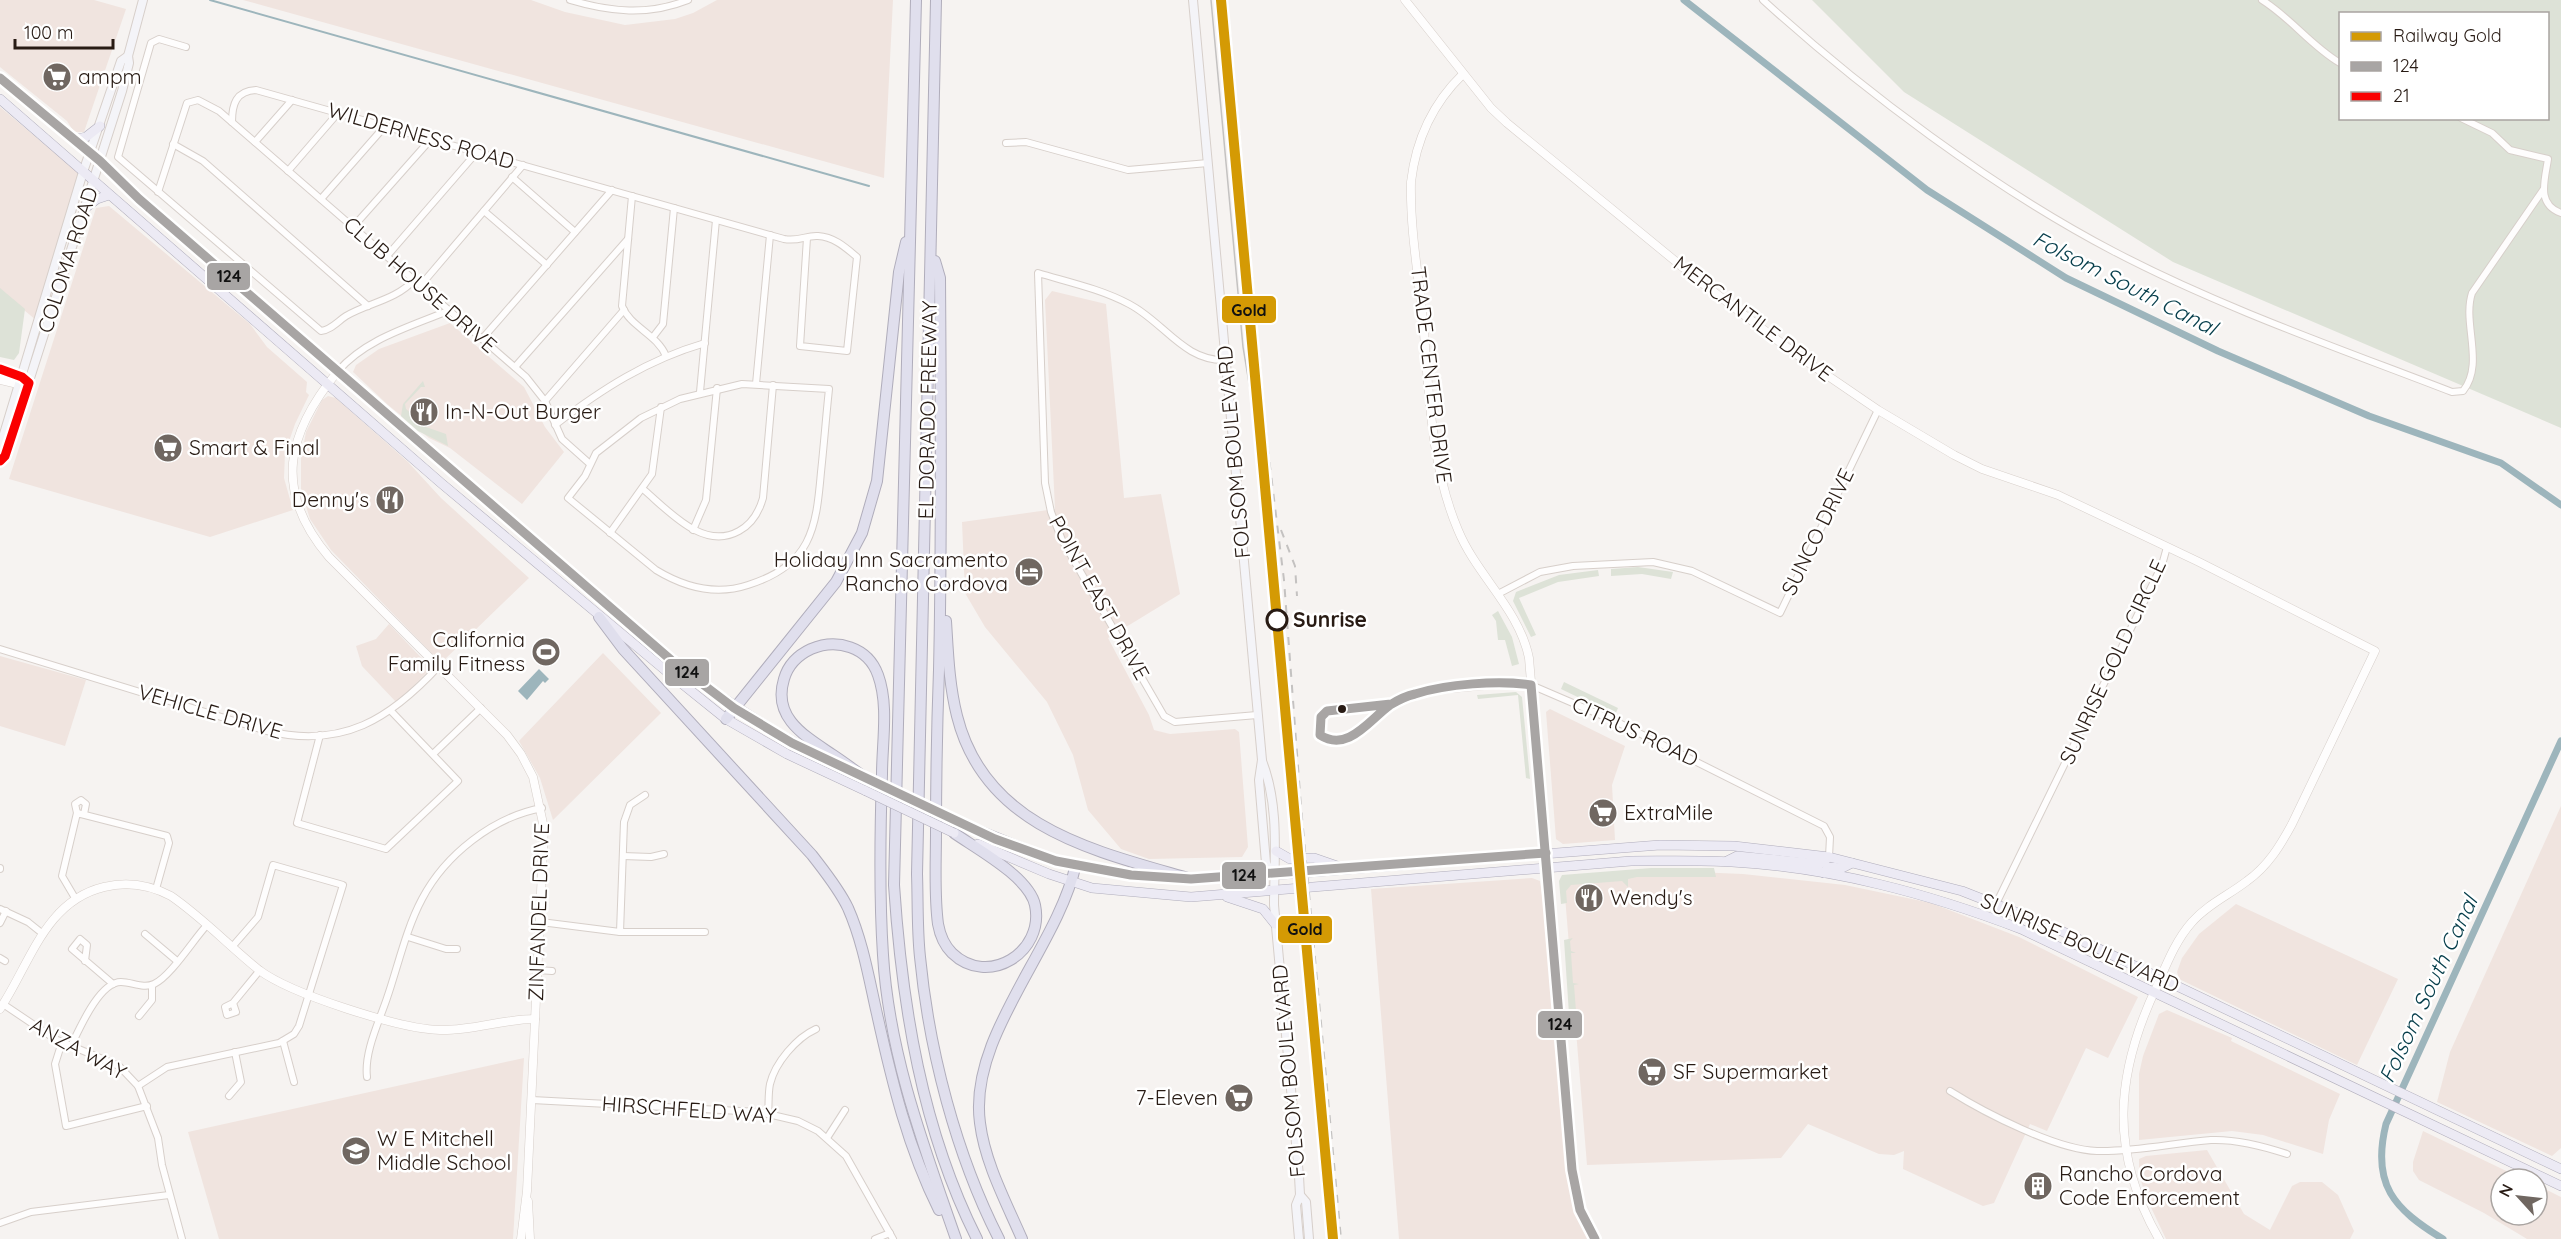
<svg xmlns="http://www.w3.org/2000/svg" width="2561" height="1239" viewBox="0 0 2561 1239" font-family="Quicksand,sans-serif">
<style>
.built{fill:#f0e4df}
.green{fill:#dde2d7;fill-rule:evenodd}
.water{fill:#9db5bc}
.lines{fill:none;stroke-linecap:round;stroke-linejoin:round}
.stream{stroke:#9db5bc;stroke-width:2}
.canal{stroke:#9db5bc;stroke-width:7}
.minor-casing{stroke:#d7cfca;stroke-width:8}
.tertiary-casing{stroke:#d7cfca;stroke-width:9}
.secondary-casing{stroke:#d7cfca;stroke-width:10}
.primary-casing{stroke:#b0adbb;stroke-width:10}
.motorway-casing{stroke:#b0adbb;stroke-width:12}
.minor{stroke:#fefdfd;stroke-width:6}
.tertiary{stroke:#fefdfd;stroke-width:8}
.secondary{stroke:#f4f4f8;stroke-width:8}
.primary{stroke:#eceaf4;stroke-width:9}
.motorway{stroke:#e0dfed;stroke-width:10}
.tram{stroke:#c4c2c1;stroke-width:1.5}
.rail{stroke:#c4c2c1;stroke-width:2;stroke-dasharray:8 8;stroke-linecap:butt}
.primary-bridge-casing{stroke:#b0adbb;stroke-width:10;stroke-linecap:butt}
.primary-bridge{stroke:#eceaf4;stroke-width:9}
.bus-1-casing{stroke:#fff;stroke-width:14}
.bus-2-casing{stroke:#fff;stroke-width:14}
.bus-1{stroke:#a8a5a4;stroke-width:9}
.bus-2{stroke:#fa0000;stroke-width:9}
.rail-1-casing{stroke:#fff;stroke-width:15}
.rail-1{stroke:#d49a04;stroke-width:10}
.stop-dot{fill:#fff;stroke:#281b14;stroke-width:3}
.bus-dot{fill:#281b14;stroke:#fff;stroke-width:2}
.labels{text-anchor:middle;stroke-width:5;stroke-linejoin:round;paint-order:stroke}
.poi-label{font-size:21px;fill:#281b14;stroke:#fff;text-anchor:start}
.street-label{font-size:21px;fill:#281b14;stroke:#fff}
.stop-label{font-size:21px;font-weight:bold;fill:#281b14;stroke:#fff;text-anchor:start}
.water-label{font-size:22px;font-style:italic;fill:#053d4a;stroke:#fff}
.line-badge{stroke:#fff;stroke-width:2}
.pale-badge-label{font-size:16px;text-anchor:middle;font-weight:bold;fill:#111}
</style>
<rect width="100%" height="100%" fill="#f6f3f1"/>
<g class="built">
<path d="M0,0H94L126,9L84,132H74L67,121L0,67Z"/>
<path d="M243,0H531L565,12L625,25L675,19L693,13L717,0H893L884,178Z"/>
<path d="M0,107L80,174L36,320L0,290Z"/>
<path d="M109,206L250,324L267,347L307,382L306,392L309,395L295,424L285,453L284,478L293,510L210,537L9,479L95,211L96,208Z"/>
<path d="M1052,291L1106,304L1124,498L1161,494L1180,594L1108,638L1149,715L1154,730L1170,734L1235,729L1239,732L1248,847L1242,857L1149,859L1121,849L1088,810L1073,755L1047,702L985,627L965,593L962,522L1055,509L1045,300Z"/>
<path d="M450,323L524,387L545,427L564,452L522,504L450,448L429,438L388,405L353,372L356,365L379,349Z"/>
<path d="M328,396L336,398L408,462L441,498L529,578L441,663L331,550L310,519L301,490V458L306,432L322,400Z"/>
<path d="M389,624L431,668L397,703L362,666L356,646L376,639Z"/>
<path d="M603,653L661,713L553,820L540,778L519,741Z"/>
<path d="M0,656L86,680L65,746L0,726Z"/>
<path d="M1550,709L1625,746L1612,785L1615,840L1563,844L1556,839L1546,712Z"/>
<path d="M2561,806V1148L2552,1156L2437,1102L2450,1052Z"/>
<path d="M1647,870L1743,874L1845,885L1931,903L2019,937L2138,997L2108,1058L2086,1048L2047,1131L2030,1124L1994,1203L1983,1206L1903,1169L1904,1151L1894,1155L1879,1154L1808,1124L1781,1158L1587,1165L1564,884Z"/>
<path d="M1532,878L1540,881L1548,939L1569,1168L1591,1239H1399L1371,889Z"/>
<path d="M2236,904L2398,979L2357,1065L2179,979L2177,972L2182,958L2199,934Z"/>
<path d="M2167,1010L2232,1038L2231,1041L2340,1094L2329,1120L2323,1154L2263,1135L2232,1131L2139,1140V1074L2143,1056L2159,1014Z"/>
<path d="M524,1058L513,1239H219L188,1132Z"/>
<path d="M2423,1131L2523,1179H2501V1215H2537V1185L2561,1197V1239H2527L2484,1213L2419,1180L2413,1171V1162Z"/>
<path d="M2207,1150L2244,1214L2270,1230L2292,1186L2300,1182H2322L2338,1195L2354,1231L2350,1239H2166L2146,1197L2139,1174V1159L2146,1156Z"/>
</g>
<g class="green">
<path d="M1812,0H2561V428L2173,262L1904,92ZM2340,14H2548V118H2340Z"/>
<path d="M0,288L25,309L19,353L14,360L0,357Z"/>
<path d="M423,381L425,387H421L405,404L406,409L426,427L446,434L448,446L418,431L401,416L403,404Z"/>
<path d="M1638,567L1673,572L1671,579L1642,574L1611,576V569Z"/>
<path d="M1598,570L1599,576L1558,582L1519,598L1536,635L1531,637L1513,601L1516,592L1559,575Z"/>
<path d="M1498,611L1512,637L1519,664L1512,666L1505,640H1498L1496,621L1492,615Z"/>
<path d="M1564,682L1618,708L1615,715L1561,689Z"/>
<path d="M1516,692L1522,697L1530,779L1526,778L1518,695L1478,699L1477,695Z"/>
<path d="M1651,868H1714L1716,877H1637L1628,879V887L1622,881L1571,885L1566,891L1567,903L1561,904L1559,881L1562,875Z"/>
<path d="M1573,938L1570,941L1571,951L1576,953H1571L1573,983L1579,984L1574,985L1576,1011L1581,1013L1569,1014L1564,940Z"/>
</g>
<path class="water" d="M539,669L549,679L545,683L543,681L527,700L518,691Z"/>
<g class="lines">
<path class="stream" d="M210,0L869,186"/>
<g class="canal">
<path d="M1684,0L1927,190L2066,278L2218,351L2369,416L2501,463L2561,505"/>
<path d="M2443,1239C2394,1209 2371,1185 2386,1124L2561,741"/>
</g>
<g class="minor-casing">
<g id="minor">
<path d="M570,0C610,12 648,16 688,0"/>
<path d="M1763,0C1863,91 1993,188 2113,251C2222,308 2338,348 2452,392L2463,391C2485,364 2462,323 2472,293L2543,190"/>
<path d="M2262,0C2291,18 2311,46 2340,63"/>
<path d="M186,47L159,39L151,43L118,157L321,331C331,330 338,321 346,316C368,303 396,300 414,280"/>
<path d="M2461,118L2492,133L2510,150L2548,159C2545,180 2536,204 2561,213"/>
<path d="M232,122C232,104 236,91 256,90L784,239C799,242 806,235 818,236C834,237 845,247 857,257L847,351L800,346L807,238"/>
<path d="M255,142L292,100"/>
<path d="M1006,143L1026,142L1128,170L1208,163"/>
<path d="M173,144L203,161L368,306"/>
<path d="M288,171L338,113"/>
<path d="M512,177L575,232"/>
<path d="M158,192L187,103L198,100L219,111L526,377L545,401L562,439L590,464"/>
<path d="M632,196L622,306C630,327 657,334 666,356"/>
<path d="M321,199L385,126"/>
<path d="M484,211L547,265"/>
<path d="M353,227L431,139"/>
<path d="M387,256L477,152"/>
<path d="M421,285L523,165"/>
<path d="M653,337L663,324L674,208"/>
<path d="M482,339L612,190"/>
<path d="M1226,360C1184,362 1164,322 1129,304C1101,289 1068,282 1038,273L1045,483L1051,512L1062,540L1164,716L1175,722L1257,715"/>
<path d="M515,367L628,239"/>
<path d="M338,371C367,338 410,327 450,310"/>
<path d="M742,384L829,389C826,417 824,444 821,472C816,530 811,565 748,585C715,596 684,587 656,570L568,498L585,476L596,453L641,418L680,399Z"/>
<path d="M756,384L770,235"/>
<path d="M700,392L716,220"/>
<path d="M545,401L624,310"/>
<path d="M555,425C602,389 647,360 705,343"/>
<path d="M644,490C669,511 703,551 739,531C752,524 759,512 763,498L773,385"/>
<path d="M693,530L706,500L717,388"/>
<path d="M610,533L652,474L661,407"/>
<path d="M1498,594L1540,572L1573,566L1653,562L1692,571L1780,613L1878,410"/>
<path d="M0,649L267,731C343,749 390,719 439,666"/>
<path d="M1402,698L1426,691L1519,683L1531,685L1617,722L1824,826L1830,837L1829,857"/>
<path d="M320,735L297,823L386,849L458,781L391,711"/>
<path d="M433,754L481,708"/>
<path d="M77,813L75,804L81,800L86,804L84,814"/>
<path d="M623,856L651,857L664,854"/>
<path d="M0,869V868"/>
<path d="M75,898L62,876L77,813L167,836L169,843L156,889"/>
<path d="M1996,904L2162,565L2167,547"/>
<path d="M0,909L28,922L43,934"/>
<path d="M541,922L620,932H705"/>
<path d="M0,923L6,911"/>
<path d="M620,932L624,822L630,805L645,795"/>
<path d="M145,934L177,961"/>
<path d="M408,937L446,949H457"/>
<path d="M0,958L5,961"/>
<path d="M85,961L87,945L80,939L72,949L113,984"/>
<path d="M538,970L552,971"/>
<path d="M233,1003L236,1012L227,1015L225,1007L233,1003L260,970"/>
<path d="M3,1004L55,1039L119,1066L138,1086L158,1138L162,1165L182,1239"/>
<path d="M139,1016L152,1000V985"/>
<path d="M283,1041L294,1082"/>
<path d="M62,1042L55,1064L66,1126L147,1106"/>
<path d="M71,1046C79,1030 99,982 121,982C132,982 143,989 154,984C171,976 193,940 207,925"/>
<path d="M367,1077C364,1052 379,1022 387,998C398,966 406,929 422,899C445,855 493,817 542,808"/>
<path d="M138,1086L167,1067L279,1043L294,1034L299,1026L343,885L273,865L258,917L232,947"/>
<path d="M1950,1091C1985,1113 2057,1150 2097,1151C2136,1152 2173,1143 2211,1140C2236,1139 2263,1146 2287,1154"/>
<path d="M229,1096L241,1082L235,1052"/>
<path d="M532,1100L759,1112L798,1121L818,1131L846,1156L893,1239"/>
<path d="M768,1114C769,1104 768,1094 770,1084C775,1063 796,1038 816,1029"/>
<path d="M827,1138L845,1110"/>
<path d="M0,1223L31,1212L169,1195"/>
<path d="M875,1239L890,1233"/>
</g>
</g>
<g class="tertiary-casing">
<g id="tertiary">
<path d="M1405,0L1491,108L1507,123L1702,283L1793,352L1878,410L1954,455L1982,469L2058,495L2199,562L2375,651L2292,824C2280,846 2268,866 2247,881C2229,895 2208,904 2192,922C2176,940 2167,963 2157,986C2115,1074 2109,1152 2159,1239"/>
<path d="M1463,74C1432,104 1416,139 1411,182C1410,224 1417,268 1422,310C1429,383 1429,462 1458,530C1477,576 1519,609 1529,658L1572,1170L1580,1210L1595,1239"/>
<path d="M0,369L22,377L29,383"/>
<path d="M338,371C286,434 273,491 329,557L507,735L521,754L533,777L544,828L527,1191L521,1239"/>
<path d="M0,380L22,385"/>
<path d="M0,1009C30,964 45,901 104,887C128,881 150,885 171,896C203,918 229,946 259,970C291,994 400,1029 440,1030C472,1031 503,1019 535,1019"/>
<path d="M528,1201L530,1239"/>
</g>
</g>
<g class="secondary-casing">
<g id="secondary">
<path d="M1193,0L1262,760L1259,780L1266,863L1272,875"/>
<path d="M0,447L83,172L121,61L128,56"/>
<path d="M0,461L5,456L122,91L129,63L128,56L143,0"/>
<path d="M1262,761C1280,807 1274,858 1274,905L1299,1176L1300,1195L1296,1205L1299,1239"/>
<path d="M1300,1195L1306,1202L1309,1239"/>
</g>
</g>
<g class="primary-casing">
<g id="primary">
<path d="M0,78L100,161L139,199L671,660C728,704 786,741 851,772"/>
<path d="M0,99L441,483L665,670L726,719L787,754L866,791"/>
<path d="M73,140L86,137L100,126"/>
<path d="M84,209L97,199L109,195"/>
<path d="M954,820L1056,861L1160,878L1191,879L1288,874L1660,845L1734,846L1829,857L1962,891L2051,926L2561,1169"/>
<path d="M978,844L1049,874L1092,888L1191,897L1631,861C1665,861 1699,860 1732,862C1833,868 1927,893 2021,929L2561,1186"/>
<path d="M1276,851L1290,859L1314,858L1340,867"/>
<path d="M1727,861L1737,856L1820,864L1829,857"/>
<path d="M1824,873L1828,867L1842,868L1852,863"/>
<path d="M1227,897L1263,909L1275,924"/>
</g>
</g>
<g class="motorway-casing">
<g id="motorway">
<path d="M916,0L894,885C902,1006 922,1130 977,1239"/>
<path d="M936,0L917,874C918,902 917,929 920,957C929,1050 956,1155 999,1239"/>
<path d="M935,261L940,278C941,409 942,539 939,670C937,724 936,778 936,832C936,863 934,894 938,924C940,935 944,945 952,953C988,988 1045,952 1035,905C1029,877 977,849 954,833"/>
<path d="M599,617L623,649L812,855C825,872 839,889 848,908C863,942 869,979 877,1014C892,1082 908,1148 939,1210"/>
<path d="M946,621C948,653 949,684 957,716C985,828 1095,851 1191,879"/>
<path d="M726,719L836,582L862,533L877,481L899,272L906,242"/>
<path d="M870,781C857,772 845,763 833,755C805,736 772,718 784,679C788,665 798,655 811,649C837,638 868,647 878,675C889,705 882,743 882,774C880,835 879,895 883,955C889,1054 924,1147 956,1239"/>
<path d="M1022,1239C1006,1202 985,1163 980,1123C968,1036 1057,949 1076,864"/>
</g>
</g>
<use href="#minor" class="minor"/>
<use href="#tertiary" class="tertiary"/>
<use href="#secondary" class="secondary"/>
<use href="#primary" class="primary"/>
<use href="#motorway" class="motorway"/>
<path class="tram" d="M1211,0L1243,347L1255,419"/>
<g class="rail">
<path d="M1227,0L1267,442L1284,580L1301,807L1341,1239"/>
<path d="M1281,530L1295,566L1297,596"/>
</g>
<g class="primary-bridge-casing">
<g id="primary-bridge">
<path d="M870,781L954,820"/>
<path d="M866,791L954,833"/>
</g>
</g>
<use href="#primary-bridge" class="primary-bridge"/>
<g class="bus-1-casing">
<g id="bus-1">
<path d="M0,78L100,161L139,199L671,660L734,708L792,743L995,839L1056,861L1131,875L1191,879L1546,853"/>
<path d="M1391,704L1327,711L1321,717L1320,735C1348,753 1369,720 1390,705C1398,700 1406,696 1415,694C1446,684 1499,680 1531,685L1572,1170L1580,1210L1595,1239"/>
</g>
</g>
<g class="bus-2-casing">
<path id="bus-2" d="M0,369L22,377L29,383L5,456L0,461"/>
</g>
<use href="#bus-1" class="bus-1"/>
<use href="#bus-2" class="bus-2"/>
<g class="rail-1-casing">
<path id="rail-1" d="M1221,0L1333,1239"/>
</g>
<use href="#rail-1" class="rail-1"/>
</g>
<defs>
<g id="supermarket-disc" transform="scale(1.5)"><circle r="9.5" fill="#706761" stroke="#fff"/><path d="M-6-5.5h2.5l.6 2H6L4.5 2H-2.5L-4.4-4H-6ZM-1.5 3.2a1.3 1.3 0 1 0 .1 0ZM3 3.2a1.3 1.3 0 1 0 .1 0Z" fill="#fff"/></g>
<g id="restaurant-disc" transform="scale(1.5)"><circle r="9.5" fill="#706761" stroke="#fff"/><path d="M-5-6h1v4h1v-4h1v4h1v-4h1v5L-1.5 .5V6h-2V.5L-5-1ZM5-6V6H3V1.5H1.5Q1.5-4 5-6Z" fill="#fff"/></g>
<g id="hotel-disc" transform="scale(1.5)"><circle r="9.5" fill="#706761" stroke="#fff"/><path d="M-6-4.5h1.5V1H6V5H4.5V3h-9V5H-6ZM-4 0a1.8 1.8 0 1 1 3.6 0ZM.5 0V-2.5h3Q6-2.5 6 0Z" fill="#fff"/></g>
<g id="stadium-disc" transform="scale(1.5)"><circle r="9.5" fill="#706761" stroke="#fff"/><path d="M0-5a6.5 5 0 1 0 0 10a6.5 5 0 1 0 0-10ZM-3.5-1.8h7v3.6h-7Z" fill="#fff"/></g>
<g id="school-disc" transform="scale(1.5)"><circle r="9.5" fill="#706761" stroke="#fff"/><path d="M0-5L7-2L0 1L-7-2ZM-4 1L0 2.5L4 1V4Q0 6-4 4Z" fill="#fff"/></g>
<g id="building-disc" transform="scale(1.5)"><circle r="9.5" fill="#706761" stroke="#fff"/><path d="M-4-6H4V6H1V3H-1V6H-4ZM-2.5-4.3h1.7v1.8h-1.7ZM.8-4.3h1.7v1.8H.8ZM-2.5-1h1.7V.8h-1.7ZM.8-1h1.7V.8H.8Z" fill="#fff"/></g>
</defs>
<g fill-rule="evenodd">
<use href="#supermarket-disc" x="57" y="77"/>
<use href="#restaurant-disc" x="424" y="412"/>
<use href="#supermarket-disc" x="168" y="448"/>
<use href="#restaurant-disc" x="390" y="500"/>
<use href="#hotel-disc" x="1029" y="572"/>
<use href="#stadium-disc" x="546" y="652"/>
<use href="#supermarket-disc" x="1603" y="813"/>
<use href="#restaurant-disc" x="1589" y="898"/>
<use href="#supermarket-disc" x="1652" y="1072"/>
<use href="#supermarket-disc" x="1239" y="1098"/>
<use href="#school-disc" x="356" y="1151"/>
<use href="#building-disc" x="2038" y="1186"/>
</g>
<circle class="stop-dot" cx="1277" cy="620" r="10"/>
<circle class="bus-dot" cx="1342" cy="709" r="5"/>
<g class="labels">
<g class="poi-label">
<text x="78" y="84">ampm</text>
<text x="445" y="419">In-N-Out Burger</text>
<text x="189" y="455">Smart &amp; Final</text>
<text x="369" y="507" text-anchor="end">Denny's</text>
<text x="1008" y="567" text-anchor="end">Holiday Inn Sacramento<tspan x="1008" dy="24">Rancho Cordova</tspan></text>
<text x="525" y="647" text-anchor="end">California<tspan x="525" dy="24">Family Fitness</tspan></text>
<text x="1624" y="820">ExtraMile</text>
<text x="1610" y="905">Wendy's</text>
<text x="1673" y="1079">SF Supermarket</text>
<text x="1218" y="1105" text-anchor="end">7-Eleven</text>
<text x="377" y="1146">W E Mitchell<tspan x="377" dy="24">Middle School</tspan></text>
<text x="2059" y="1181">Rancho Cordova<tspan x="2059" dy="24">Code Enforcement</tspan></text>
</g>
<g class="street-label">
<text transform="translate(421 136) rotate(16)" y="7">WILDERNESS ROAD</text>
<text transform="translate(68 260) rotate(-72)" y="7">COLOMA ROAD</text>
<text transform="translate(420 285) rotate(41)" y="7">CLUB HOUSE DRIVE</text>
<text transform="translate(1753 319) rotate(37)" y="7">MERCANTILE DRIVE</text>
<text transform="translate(1431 375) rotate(83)" y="7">TRADE CENTER DRIVE</text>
<text transform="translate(928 410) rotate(-89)" y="7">EL DORADO FREEWAY</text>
<text transform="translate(1234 452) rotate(-95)" y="7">FOLSOM BOULEVARD</text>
<text transform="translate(1818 532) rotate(-64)" y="7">SUNCO DRIVE</text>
<text transform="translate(1099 598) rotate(61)" y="7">POINT EAST DRIVE</text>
<text transform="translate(2113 662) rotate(-65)" y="7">SUNRISE GOLD CIRCLE</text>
<text transform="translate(210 712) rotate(16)" y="7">VEHICLE DRIVE</text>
<text transform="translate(1635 732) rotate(25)" y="7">CITRUS ROAD</text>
<text transform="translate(539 912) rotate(-88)" y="7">ZINFANDEL DRIVE</text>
<text transform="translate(2080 943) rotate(24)" y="7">SUNRISE BOULEVARD</text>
<text transform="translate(78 1049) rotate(29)" y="7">ANZA WAY</text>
<text transform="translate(1289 1071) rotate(-95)" y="7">FOLSOM BOULEVARD</text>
<text transform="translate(689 1110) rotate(4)" y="7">HIRSCHFELD WAY</text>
</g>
<g class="stop-label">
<text x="1293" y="627">Sunrise</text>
</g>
<g class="water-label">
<text transform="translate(2125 283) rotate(27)" y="8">Folsom South Canal</text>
<text transform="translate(2428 989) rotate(-65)" y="8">Folsom South Canal</text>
</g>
</g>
<g class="line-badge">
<rect x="206" y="262" width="45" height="29" rx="6" fill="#a8a5a4"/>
<rect x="1221" y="295" width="56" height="29" rx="6" fill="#d49a04"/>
<rect x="664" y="658" width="46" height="29" rx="6" fill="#a8a5a4"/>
<rect x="1221" y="861" width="46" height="29" rx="6" fill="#a8a5a4"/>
<rect x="1277" y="915" width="56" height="29" rx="6" fill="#d49a04"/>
<rect x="1537" y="1010" width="46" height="29" rx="6" fill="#a8a5a4"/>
</g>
<g class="pale-badge-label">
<text x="229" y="282">124</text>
<text x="1249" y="316">Gold</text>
<text x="687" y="678">124</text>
<text x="1244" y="881">124</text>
<text x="1305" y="935">Gold</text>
<text x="1560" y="1030">124</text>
</g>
<rect x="2339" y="12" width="210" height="108" fill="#ffffff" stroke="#a9a4a1" stroke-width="1.5"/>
<rect x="2351" y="32" width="30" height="9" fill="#d49a04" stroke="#a9a4a1" stroke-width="1.5"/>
<text x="2393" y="42" font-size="18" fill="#281b14">Railway Gold</text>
<rect x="2351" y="62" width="30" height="9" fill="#a8a5a4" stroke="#a9a4a1" stroke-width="1.5"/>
<text x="2393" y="72" font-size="18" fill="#281b14">124</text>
<rect x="2351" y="92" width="30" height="9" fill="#fa0000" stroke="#a9a4a1" stroke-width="1.5"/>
<text x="2393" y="102" font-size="18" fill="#281b14">21</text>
<g transform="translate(2519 1197) rotate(297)"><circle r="28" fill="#ffffff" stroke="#a9a4a1" stroke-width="1.5"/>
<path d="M0-4.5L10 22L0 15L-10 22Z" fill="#706761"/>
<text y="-9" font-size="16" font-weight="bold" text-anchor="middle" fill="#281b14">N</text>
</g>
<path d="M15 39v9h98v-9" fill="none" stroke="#281b14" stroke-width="3"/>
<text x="24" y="39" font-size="18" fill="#281b14" stroke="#ffffff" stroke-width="4.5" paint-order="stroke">100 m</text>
</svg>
